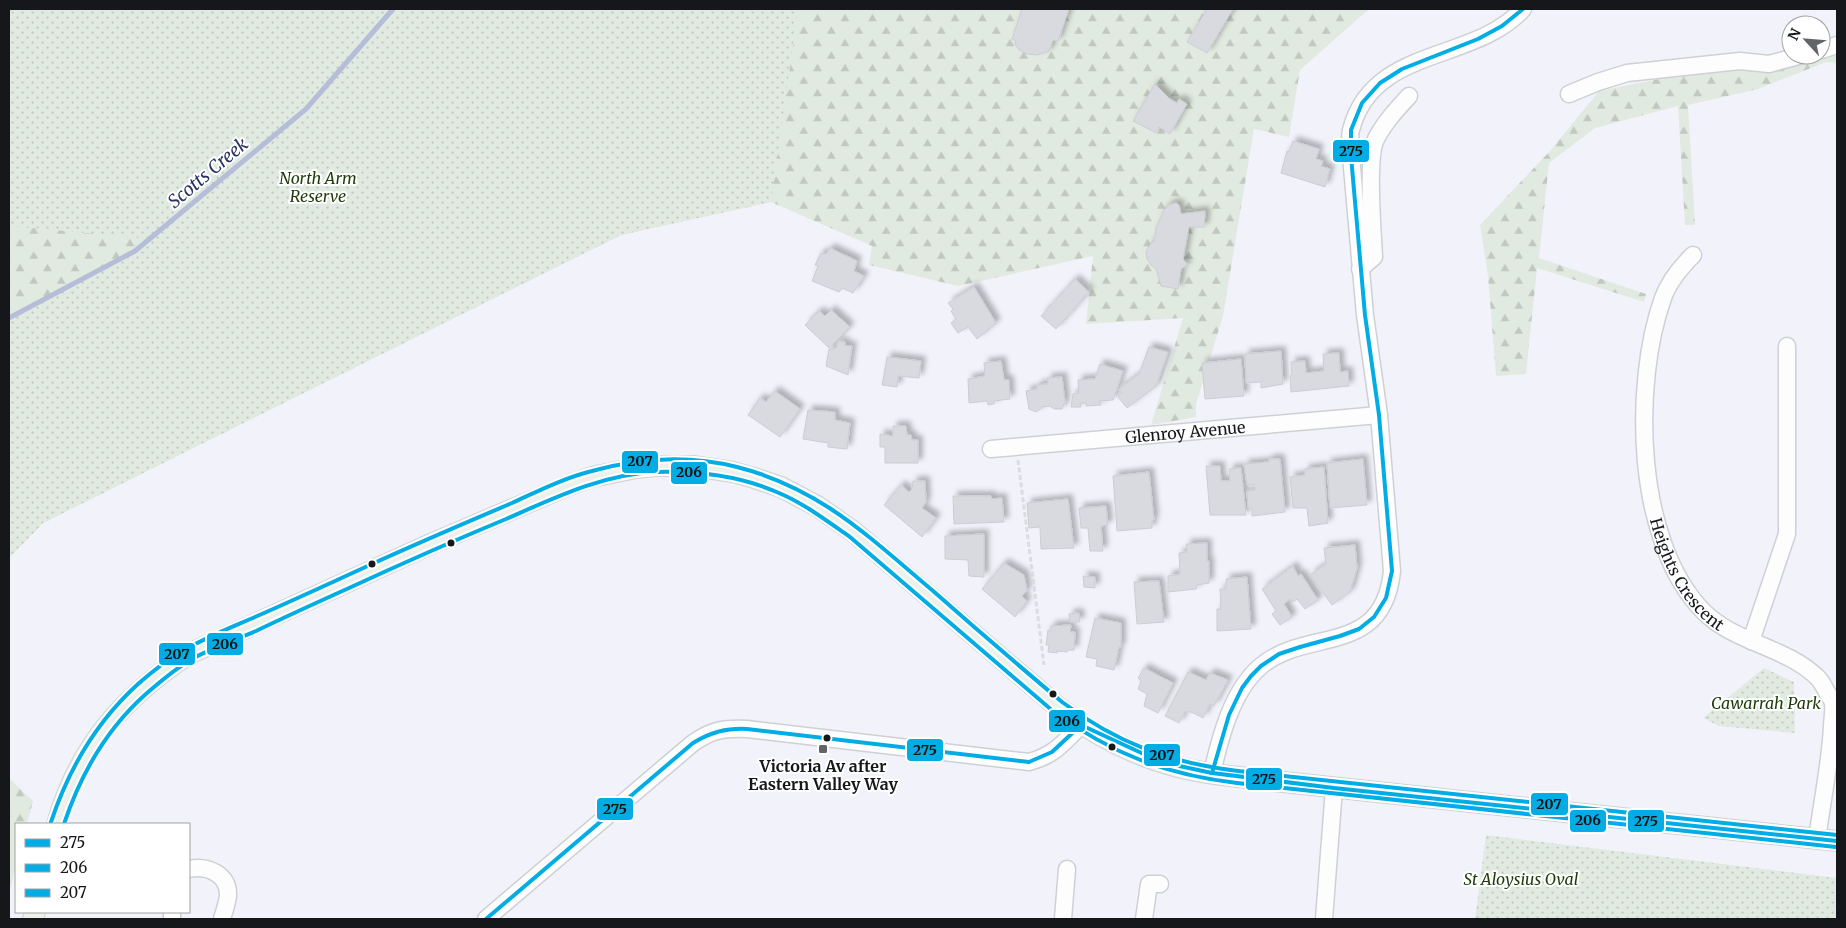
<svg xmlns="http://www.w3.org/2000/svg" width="1846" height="928" viewBox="0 0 1846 928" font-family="Merriweather,serif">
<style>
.forest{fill:url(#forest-firs)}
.park{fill:url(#park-dots)}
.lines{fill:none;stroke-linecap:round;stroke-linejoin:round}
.stream{stroke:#b6bdd8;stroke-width:5}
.building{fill:#d8dadf;stroke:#cccdd2;filter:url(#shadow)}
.minor-casing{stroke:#ced0d5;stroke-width:19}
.major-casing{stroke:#d0d1d4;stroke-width:22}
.path{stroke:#dbdcde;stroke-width:3;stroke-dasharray:5 2.5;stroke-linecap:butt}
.minor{stroke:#fdfdfe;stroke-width:16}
.major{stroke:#ecf1eb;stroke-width:20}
.bus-1-casing{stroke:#fff;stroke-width:8}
.bus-2-casing{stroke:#fff;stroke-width:8}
.bus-3-casing{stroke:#fff;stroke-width:8}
.bus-1{stroke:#01ade4;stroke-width:4}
.bus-2{stroke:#01ade4;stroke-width:4}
.bus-3{stroke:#01ade4;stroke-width:4}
.bus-dot{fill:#16171b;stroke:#fff;stroke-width:2}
.poi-dot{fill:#636469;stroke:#fff;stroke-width:2}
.labels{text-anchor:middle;stroke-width:4;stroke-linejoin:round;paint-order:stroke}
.park-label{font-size:16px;font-style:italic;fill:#1e3b09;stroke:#fff}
.street-label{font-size:16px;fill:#16171b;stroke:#fff}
.poi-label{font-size:16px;font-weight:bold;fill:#16171b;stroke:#fff}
.water-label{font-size:18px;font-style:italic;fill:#2a3362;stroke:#fff}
.line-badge{stroke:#fff;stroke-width:2}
.pale-badge-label{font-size:14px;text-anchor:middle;font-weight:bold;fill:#111}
</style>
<defs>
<pattern id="forest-firs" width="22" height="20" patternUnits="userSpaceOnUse" patternTransform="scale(1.25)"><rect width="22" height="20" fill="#e1eae0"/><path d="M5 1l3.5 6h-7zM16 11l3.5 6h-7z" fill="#c0c8c0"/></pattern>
<pattern id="park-dots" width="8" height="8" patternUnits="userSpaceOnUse" patternTransform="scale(1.25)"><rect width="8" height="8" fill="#e1eae0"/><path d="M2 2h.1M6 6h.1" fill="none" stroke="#c0c8c0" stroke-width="1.8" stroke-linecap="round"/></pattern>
<filter id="shadow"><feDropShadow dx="4.5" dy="-4.5" stdDeviation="2.5" flood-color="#0004"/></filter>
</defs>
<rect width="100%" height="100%" fill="#f2f3fa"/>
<g class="forest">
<path d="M9,9H1369L1300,70L1289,137L1254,129L1223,316L1196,404V417L1151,425L1183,318L1086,324L1093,256L958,286L869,265L872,246L771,202L621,235L43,523L9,558Z"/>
<path d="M1832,52L1837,54V63L1826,62L1758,89L1688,105L1695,225H1685L1678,106L1595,128L1549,163L1539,258L1646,294L1644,302L1537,268L1526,374L1496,376L1488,276L1480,225L1550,151L1599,91L1724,66L1773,72Z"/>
<path d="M9,778L33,801L27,824H16V864L9,893Z"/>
</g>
<g class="park">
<path d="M9,9H798L771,202L621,235L43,523L9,558V318L135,251L147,241L141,238L9,226Z"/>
<path d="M1764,668L1794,682L1795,733L1719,726L1703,718Z"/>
<path d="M1486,835L1837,878V919H1475Z"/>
</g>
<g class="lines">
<path class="stream" d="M9,318L135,251L306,109L393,9"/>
</g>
<g class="building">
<path d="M1022,9H1069L1058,41L1053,40L1049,51L1037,55L1027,54L1019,50L1015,44L1016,41L1012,39Z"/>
<path d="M1207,9H1233L1207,53L1187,42Z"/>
<path d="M1155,84L1170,99L1177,103L1179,99L1187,104L1170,134L1159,127L1156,133L1133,121Z"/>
<path d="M1293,141L1319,149L1316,159L1323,161L1321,166L1330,169L1325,187L1281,173L1287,151L1289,152Z"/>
<path d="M1176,203L1179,205L1181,214L1205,211V217L1204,227H1189L1183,259L1187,264L1186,266L1181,269L1178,289L1161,286L1156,269L1151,265L1147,259L1146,252L1151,243L1154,242L1156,228L1164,210L1169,205Z"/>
<path d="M830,248L857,261L854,271L864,276L853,293L842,288L839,292L812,281L818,266L815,265L821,253L826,254Z"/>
<path d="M1075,279L1089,292L1056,329L1041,316Z"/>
<path d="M974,287L996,323L977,339L968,327L958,333L951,323L956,319L951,311L953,309L948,303Z"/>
<path d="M831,310L850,327L829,348L805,325L819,311L825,316Z"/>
<path d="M838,342H845V346H852L848,375L826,366L829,349L836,348Z"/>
<path d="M1149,347L1168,352L1156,386L1127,408L1118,397L1122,393L1119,389L1139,374Z"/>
<path d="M1281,351L1283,384L1261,388V382L1246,383L1245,354Z"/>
<path d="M1339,353L1340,372L1348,371L1349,386L1291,392L1290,376L1292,375L1291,362L1305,361L1306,373L1324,371L1323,354Z"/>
<path d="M887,357L921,361L919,378L898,376L897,387L882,385Z"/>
<path d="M1241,359L1244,396L1205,399L1202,363Z"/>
<path d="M1001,361L1004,380H1009L1010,399L994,401V404L988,405L987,401L969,403L968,379L985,376L984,363Z"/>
<path d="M1100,364L1123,371L1113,400L1100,401L1101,405L1086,406V403H1080L1081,407H1071L1073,394L1079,393L1078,380L1095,379Z"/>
<path d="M1062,377L1065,402L1062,409H1054L1050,406L1043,407L1036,412L1029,409L1026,391L1037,389V385L1048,384L1047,378Z"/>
<path d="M775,391L800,409L780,437L748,415L760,398L766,402Z"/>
<path d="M808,410L835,412V420L850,423L847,449L828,447V443L803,439Z"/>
<path d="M893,426H906L907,435H911L912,440H918V463H885V447H880V434L893,436Z"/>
<path d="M1269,459H1280L1285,512L1252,516V508H1248L1247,491L1255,490L1254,484L1247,485L1244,464L1269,462Z"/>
<path d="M1363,459L1367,505L1330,508L1327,463Z"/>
<path d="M1206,466H1220L1221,481H1230L1229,469L1241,468L1246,515H1210Z"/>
<path d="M1324,467L1328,523L1309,526L1307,508H1293L1290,477L1305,475V469Z"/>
<path d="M1149,472L1154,520L1152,521V528L1117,531L1113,476Z"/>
<path d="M913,481H925L926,502L922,508L936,518L922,537L884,505L901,485L909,492L912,489Z"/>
<path d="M953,496H991L992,499L1002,498L1004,522L954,524Z"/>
<path d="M1068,499L1074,548L1041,549L1040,527L1029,528L1027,503Z"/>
<path d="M1106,506L1108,525L1101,526L1103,551H1090L1088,528H1081L1079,508Z"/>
<path d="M984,534V577L969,576L968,560L945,559V536Z"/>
<path d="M1207,543V561H1209V583L1197,585L1196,589L1168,592V576L1180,574L1179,553L1187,552L1186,544Z"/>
<path d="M1355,545L1357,568L1350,592L1332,605L1310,575L1326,564L1324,548Z"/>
<path d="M1004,563L1024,575L1027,590L1022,596L1027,601L1015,617L982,589Z"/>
<path d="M1293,566L1298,576L1301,574L1318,600L1305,609L1297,599L1293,602L1290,599L1284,604L1292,617L1280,625L1272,614L1276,611L1262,589Z"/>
<path d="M1083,576L1095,577V588L1084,587Z"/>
<path d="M1247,577L1251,629L1217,631V609H1221L1220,589H1226V579Z"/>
<path d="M1159,581L1164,622L1137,624L1134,582Z"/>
<path d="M1079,613L1080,622H1070L1069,614Z"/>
<path d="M1095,618L1121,623V647H1119L1114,670L1096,666L1097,659L1086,657Z"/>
<path d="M1071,625L1070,632H1075L1074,650H1067V652L1057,651V653L1048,652L1049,645H1046L1048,630L1050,631L1051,626Z"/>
<path d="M1144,668L1173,683L1158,713L1144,706L1147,694L1138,689L1141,681L1138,678Z"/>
<path d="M1188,672L1206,680L1210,673L1228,680L1214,706L1210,704L1203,718L1191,712H1185L1179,723L1165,716Z"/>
</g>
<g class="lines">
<g class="minor-casing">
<g id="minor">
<path d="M1821,50L1837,45"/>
<path d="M1569,94L1598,82L1627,73L1740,61L1769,64L1802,55"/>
<path id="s1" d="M1693,255C1681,267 1669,281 1663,298C1632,385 1635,543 1704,612C1735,643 1787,647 1818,678C1822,682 1825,689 1828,694C1830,697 1833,701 1833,704C1834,711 1832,720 1832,727C1830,764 1822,802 1817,839"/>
<path d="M1360,269L1374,257C1373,232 1366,158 1376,139C1384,123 1397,109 1409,96"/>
<path id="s2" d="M991,449L1379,415"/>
<path d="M1751,641L1787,534V346"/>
<path d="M1212,773C1220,738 1232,690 1261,666C1307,627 1383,658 1392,571L1379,415L1365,315L1351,156C1351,148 1349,138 1351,130C1372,46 1474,63 1523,9"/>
<path d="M189,869C207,865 229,874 228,896C227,904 224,912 222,919"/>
<path d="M172,912V919"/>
<path d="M486,919L693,743C712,730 723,728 747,729L1029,762C1053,756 1064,743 1081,725"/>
<path d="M1063,919L1067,869"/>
<path d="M1144,919L1149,884H1160"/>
<path d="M1324,919L1334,788"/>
</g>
</g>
<g class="major-casing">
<g id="major">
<path d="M57,824C79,747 123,697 189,654L433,543L567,486L592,477L636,468L655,466H693L733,472L754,478L781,487L817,506L854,532L1058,707C1093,734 1135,756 1178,767C1209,775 1242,777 1274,781L1837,841"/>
<path d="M33,919L35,912"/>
</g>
</g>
<path class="path" d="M1018,460L1044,665"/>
<use href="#minor" class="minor"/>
<use href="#major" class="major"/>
<g class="bus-1-casing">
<g id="bus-1">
<path d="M1081,725L1161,762L1212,773L1334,788L1837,841"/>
<path d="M1212,773L1229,715L1242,688L1251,676L1261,666L1279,654L1300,647L1340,636L1359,629L1374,617L1386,598L1392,571L1379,415L1365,315L1351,156V130L1362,103L1380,83L1402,69L1478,39L1502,26L1523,9"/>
<path d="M486,919L693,743C711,732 726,728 747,729L1029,762L1052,752L1081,725"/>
</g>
</g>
<g class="bus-2-casing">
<path id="bus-2" d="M64,824C81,773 106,729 147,693C161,681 176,668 192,659C212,648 235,640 256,631C287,616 318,602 349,588C401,564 453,541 506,519C554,498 603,474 656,472C697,471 741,476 779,493C805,504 827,521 850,537L1054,712C1112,754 1167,775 1237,783L1836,847"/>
</g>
<g class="bus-3-casing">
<path id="bus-3" d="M51,822C69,768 96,722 138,684C153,671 170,657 188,648C209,636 232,627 255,617C294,600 333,582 372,564C418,543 465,523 512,503C538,491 564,478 592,471C639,458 690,455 737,467C820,488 869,537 932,590C975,628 1018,665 1062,702C1117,743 1170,763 1238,771L1837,835"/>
</g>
<use href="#bus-1" class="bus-1"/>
<use href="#bus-2" class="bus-2"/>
<use href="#bus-3" class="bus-3"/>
</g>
<g class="bus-dot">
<circle cx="451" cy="543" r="4.5"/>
<circle cx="372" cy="564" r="4.5"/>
<circle cx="1053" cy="694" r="4.5"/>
<circle cx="827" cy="738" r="4.5"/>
<circle cx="1112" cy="747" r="4.5"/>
</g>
<rect class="poi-dot" x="818" y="744" width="10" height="10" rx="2.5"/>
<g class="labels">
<g class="park-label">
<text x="318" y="184">North Arm<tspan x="318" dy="18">Reserve</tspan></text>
<text x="1766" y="709">Cawarrah Park</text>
<text x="1521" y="885">St Aloysius Oval</text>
</g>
<g class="street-label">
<text dy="6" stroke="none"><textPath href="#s2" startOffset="195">Glenroy Avenue</textPath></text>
<text dy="6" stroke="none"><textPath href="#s1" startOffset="341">Heights Crescent</textPath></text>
</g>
<g class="poi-label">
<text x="823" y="772">Victoria Av after<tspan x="823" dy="18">Eastern Valley Way</tspan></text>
</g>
<g class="water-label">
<text transform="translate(208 173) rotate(-40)" y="6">Scotts Creek</text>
</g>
</g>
<g class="line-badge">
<rect x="1332" y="139" width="38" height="24" rx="5" fill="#01ade4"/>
<rect x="621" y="450" width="38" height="24" rx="5" fill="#01ade4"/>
<rect x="670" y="461" width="38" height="24" rx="5" fill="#01ade4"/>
<rect x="206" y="632" width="38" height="24" rx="5" fill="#01ade4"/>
<rect x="158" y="642" width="38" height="24" rx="5" fill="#01ade4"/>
<rect x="1048" y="709" width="38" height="24" rx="5" fill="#01ade4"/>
<rect x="906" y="738" width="38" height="24" rx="5" fill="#01ade4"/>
<rect x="1143" y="743" width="38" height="24" rx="5" fill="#01ade4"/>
<rect x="1245" y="767" width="38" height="24" rx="5" fill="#01ade4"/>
<rect x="1530" y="792" width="39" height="24" rx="5" fill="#01ade4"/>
<rect x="596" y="797" width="38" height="24" rx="5" fill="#01ade4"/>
<rect x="1569" y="809" width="38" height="24" rx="5" fill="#01ade4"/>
<rect x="1627" y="809" width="38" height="24" rx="5" fill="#01ade4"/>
</g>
<g class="pale-badge-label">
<text x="1351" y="156">275</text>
<text x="640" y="466">207</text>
<text x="689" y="477">206</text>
<text x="225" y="649">206</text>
<text x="177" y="659">207</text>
<text x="1067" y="726">206</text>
<text x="925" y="755">275</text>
<text x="1162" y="760">207</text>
<text x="1264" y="784">275</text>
<text x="1549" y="809">207</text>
<text x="615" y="814">275</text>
<text x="1588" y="825">206</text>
<text x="1646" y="826">275</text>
</g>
<rect width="1846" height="928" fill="none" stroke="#16171b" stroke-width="20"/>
<rect x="15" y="823" width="175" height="90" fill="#ffffff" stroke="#a2a2a4"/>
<rect x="25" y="839" width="25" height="8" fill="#01ade4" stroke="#a2a2a4"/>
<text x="60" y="848" font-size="15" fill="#16171b">275</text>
<rect x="25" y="864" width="25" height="8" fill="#01ade4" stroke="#a2a2a4"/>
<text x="60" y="873" font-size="15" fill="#16171b">206</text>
<rect x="25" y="889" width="25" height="8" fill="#01ade4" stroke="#a2a2a4"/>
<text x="60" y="898" font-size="15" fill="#16171b">207</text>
<g transform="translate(1806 40) rotate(296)"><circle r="24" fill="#ffffff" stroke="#a2a2a4"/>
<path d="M0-4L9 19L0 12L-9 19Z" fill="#636469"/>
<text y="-8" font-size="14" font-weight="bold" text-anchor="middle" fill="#16171b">N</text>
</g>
</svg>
